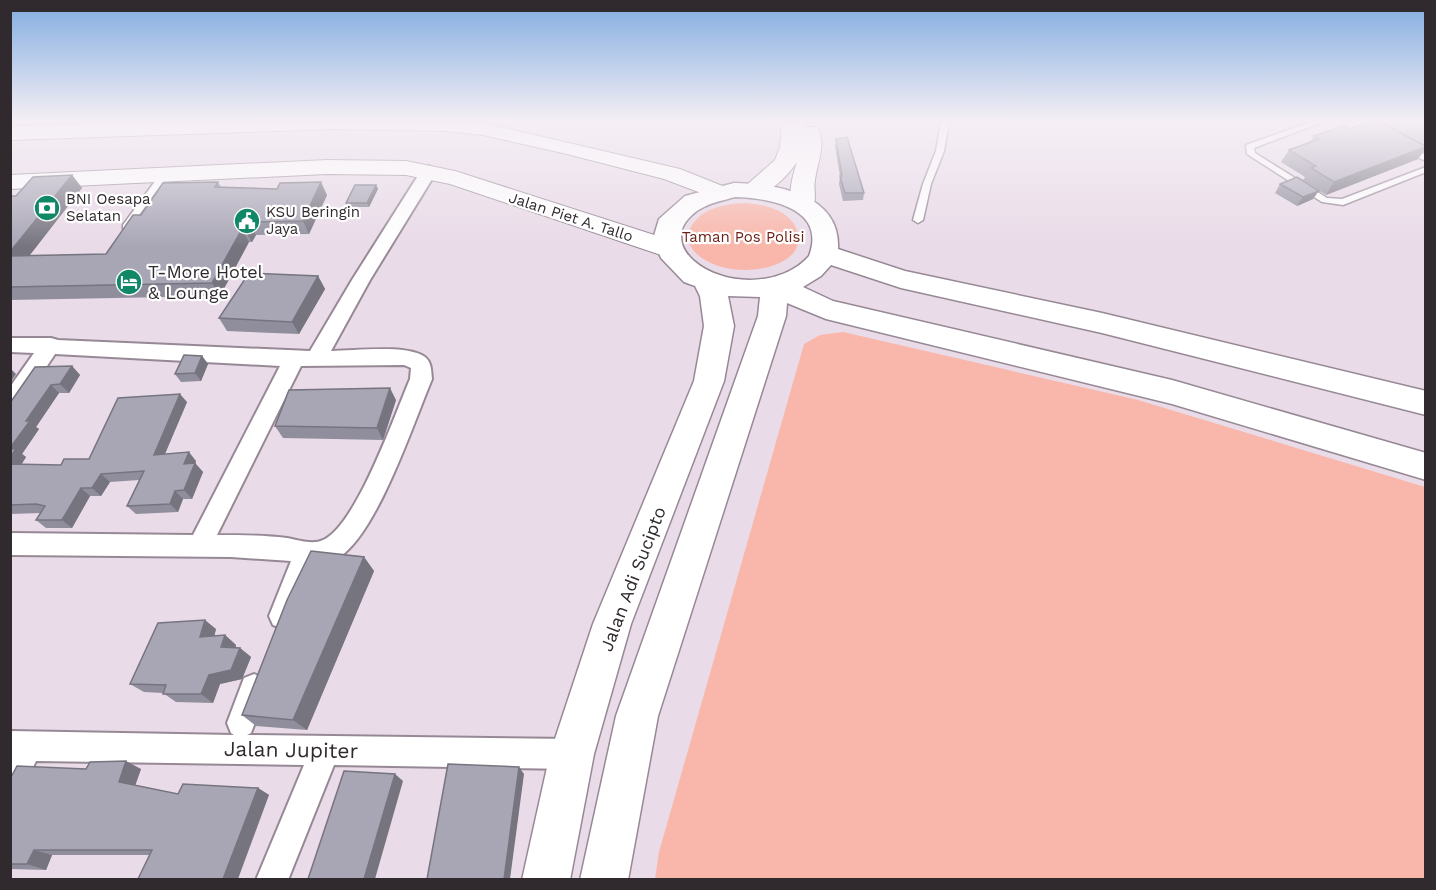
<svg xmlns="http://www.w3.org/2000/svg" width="1436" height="890" viewBox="0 0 1436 890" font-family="'Work Sans',sans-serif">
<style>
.green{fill:#f8b7aa}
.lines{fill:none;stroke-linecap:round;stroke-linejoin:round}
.lane-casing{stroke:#968995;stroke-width:3}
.street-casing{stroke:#968995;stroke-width:4}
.secondary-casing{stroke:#968995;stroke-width:2}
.highway-casing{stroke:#968995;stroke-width:3}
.lane{fill:#fff;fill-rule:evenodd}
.street{fill:#fff;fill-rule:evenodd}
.secondary{fill:#fff;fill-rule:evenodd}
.highway{fill:#fff;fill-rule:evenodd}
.wall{fill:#908e9c}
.shaded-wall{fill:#76747f}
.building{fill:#a8a5b5;stroke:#76747f;stroke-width:1.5}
.labels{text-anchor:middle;stroke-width:4.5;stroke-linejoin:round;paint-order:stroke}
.far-poi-label{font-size:15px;fill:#302a2f;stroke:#fff;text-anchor:start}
.far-street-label{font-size:15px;fill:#302a2f;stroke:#fff}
.far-park-label{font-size:15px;fill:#6d2116;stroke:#fff}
.poi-label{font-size:18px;fill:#302a2f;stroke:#fff;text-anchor:start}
.street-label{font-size:18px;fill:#302a2f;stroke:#fff}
.near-street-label{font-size:21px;fill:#302a2f;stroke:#fff}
</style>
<rect width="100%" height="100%" fill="#e9dbe8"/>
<g class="green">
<path d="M745,203C762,204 788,209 796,228C815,270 723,286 693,250C688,244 687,235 690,229C700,208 724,204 745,203Z"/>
<path d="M843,332L1138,400L1425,487V879H655L659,852L804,344L820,335Z"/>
</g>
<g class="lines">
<g class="lane-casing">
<g id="lane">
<path d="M941,122H949L944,151L931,184L923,220L918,223L913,220L923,184L936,151Z"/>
<path d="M1311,122H1322L1254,148L1255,153L1327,198L1342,199L1426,167V172L1343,205L1322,202L1247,154L1246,145Z"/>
<path d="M1353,122H1363L1381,133L1374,135Z"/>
<path d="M1402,146H1408L1426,155V161L1402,150Z"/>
<path d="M164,172L168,175L129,229H123V225L161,173Z"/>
</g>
</g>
<g class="street-casing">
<g id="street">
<path d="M429,166L437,171L370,280L331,351C353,351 407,344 425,357C432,363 431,371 432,379C413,424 377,534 338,558C332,563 323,562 316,563L291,625L282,628L273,625L269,616L291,561L231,557L10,555V533L193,535L280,366L55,354L18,410L10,412V387L34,353L10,352V338H51L58,340L310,351L352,280L421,171ZM404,365L411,368L410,379C395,414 356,526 323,540C313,545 298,540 287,538C264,535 240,535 217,535L301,366Z"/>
<path d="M254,674L264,678L268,688L251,733L247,735L572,739L582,744L587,754L582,764L572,769L334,765L288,880H256L304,765L36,761L21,792L10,796V731L234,735L231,733L227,723L244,678Z"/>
</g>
</g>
<g class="secondary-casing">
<g id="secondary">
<path d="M159,122L483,123L680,169L725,187L729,192L725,197L717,199L664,179L567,154L483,135L446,131L334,129L10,140V126Z"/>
<path d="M782,122H804V127H817C827,142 817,164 815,180C813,190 818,200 811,209L803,211L795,209C786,196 793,175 797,162C786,178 765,200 745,195L741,190L775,160L780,147Z"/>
<path d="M327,160L406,161L455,171L676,242L680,248L676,254L667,256L658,254L450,184L406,175L327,174L10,189V175Z"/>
</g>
</g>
<g class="highway-casing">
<path id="highway" d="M734,183C777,184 841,194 838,249L905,271L1102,313L1426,391V415L1102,333L901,288L831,265L821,276L803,287L833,301L1172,380L1426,453V480L1172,404L826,319L787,303L786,316L658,716L628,880H580L616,716L758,316L760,297L728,296L734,326L724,381L631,624L594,754L570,880H522L550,754L593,624L694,381L704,326L700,296L695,286L684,282L661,258L653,239L659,219L685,196ZM735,197C770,198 827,208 809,256C782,287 724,287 694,261C684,252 679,243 682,229C685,220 695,211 704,207C713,202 725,200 735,197Z"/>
</g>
<use href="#lane" class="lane"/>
<use href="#street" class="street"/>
<use href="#secondary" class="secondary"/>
<use href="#highway" class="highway"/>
</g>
<g class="wall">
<path d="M1384,122H1425V153L1423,152L1418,159L1326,195L1303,180L1305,177L1281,162L1289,150L1310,142L1314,136L1383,124Z"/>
<path d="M836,139L864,193L863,200L843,201L839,184L840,176L835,147Z"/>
<path d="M72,175L82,188L29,256L106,254L141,215L218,182L221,187L327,195L309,234L256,235L252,242H249L220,296L10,300V196H16Z"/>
<path d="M1280,184L1313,199L1297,206L1275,193Z"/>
<path d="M376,185L378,189L369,207H348L346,203Z"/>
<path d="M318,276L325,289L299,334L227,331L219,318Z"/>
<path d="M202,356L208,364L201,381L181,382L175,374Z"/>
<path d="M72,366L80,375L69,393H59L36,427L39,429L22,454L26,457L21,465H61L89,459L187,402L165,454L196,461L195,463L203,472L192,499H183L178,512L136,514L127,506L139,480L110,482L101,496H90L72,528H46L36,520L41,513L10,514V403Z"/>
<path d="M396,400L383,440L283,438L275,426Z"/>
<path d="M364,557L374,571L307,730L256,726L242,715Z"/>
<path d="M216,629L214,636L225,635L236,645L235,648H240L251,657L242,679L220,684L213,703L176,702L163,693L144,692L130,684Z"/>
<path d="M86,769H141L135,785L178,794L258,788L269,795L150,855H52L46,870L10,869V779Z"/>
</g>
<g class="shaded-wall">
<path d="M1425,147V149L1418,159L1326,195L1334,182Z"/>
<path d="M72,175L82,188L19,269L10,260V252Z"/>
<path d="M321,182L327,195L309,234L303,221Z"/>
<path d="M376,185L378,189L369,207L367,203Z"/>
<path d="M1319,191L1313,199L1297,206L1303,197Z"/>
<path d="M249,222L256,235L252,242L244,229Z"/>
<path d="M242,229L249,242L220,296L212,283Z"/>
<path d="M318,276L325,289L299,334L292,322Z"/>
<path d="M202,356L208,364L201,381L195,373Z"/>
<path d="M72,366L80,375L69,393L60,384Z"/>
<path d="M10,368L16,374L10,383Z"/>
<path d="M51,385L59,393L36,427L39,429L22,454L26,457L16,473L10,468V448L26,421Z"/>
<path d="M390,388L396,400L383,440L377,428Z"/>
<path d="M180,394L187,402L161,463L154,455Z"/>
<path d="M189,452L196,461L191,472L184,464Z"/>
<path d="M195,463L203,472L192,499L184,490Z"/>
<path d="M101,474L110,482L101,496L92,488Z"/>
<path d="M81,488L90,496L72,528L62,520Z"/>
<path d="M175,491L183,499L178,512L170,504Z"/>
<path d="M364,557L374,571L307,730L293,720Z"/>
<path d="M205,620L216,629L212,646L200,637Z"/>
<path d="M225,635L236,645L233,657L221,647Z"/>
<path d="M240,648L251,657L242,679L220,684L213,703L201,694L209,675Z"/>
<path d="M126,761L141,769L134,789L119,782Z"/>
<path d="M519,767L524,774L510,879H504Z"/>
<path d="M395,774L403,781L375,879H364Z"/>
<path d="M258,788L269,795L238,879H223Z"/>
<path d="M34,850L52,855L46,870L27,864Z"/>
</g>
<g class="building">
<path d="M1371,122H1380L1425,146V147L1334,182L1311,168L1316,166L1289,150L1319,139L1314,136L1344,126L1350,129Z"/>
<path d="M1387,122H1425V146L1383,123Z"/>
<path d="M847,137L864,193H845L840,176H842L836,139Z"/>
<path d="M72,175L10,252V196H16L33,177Z"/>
<path d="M1297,177L1319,191L1303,197L1280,184Z"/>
<path d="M218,182L215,187L277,189L280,183L321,182L303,221L249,222L244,229H242L212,283L10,287V256L106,254L133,215H141L163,183Z"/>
<path d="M355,185H376L367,203H346Z"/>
<path d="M249,273L318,276L292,322L219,318Z"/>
<path d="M184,355L202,356L195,373L175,374Z"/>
<path d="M72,366L60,384L51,385L26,421H30L10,448V403L35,367Z"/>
<path d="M390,388L377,428L275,426L289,390Z"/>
<path d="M180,394L154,455L189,452L184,464L195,463L184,490L175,491L170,504L127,506L144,471L101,474L92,488H81L62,520H36L45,506L36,504L10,505V464L61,465L64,459H89L118,398Z"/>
<path d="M10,449H16L10,457Z"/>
<path d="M311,551L364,557L293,720L242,715L287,600Z"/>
<path d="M205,620L200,637L225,635L221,647L240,648L231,670L209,675L201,694H163L166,685L130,684L158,623Z"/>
<path d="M126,761L119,782L178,794L183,784L258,788L223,879H138L152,850H34L27,864H10V779L17,766L86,769L90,762Z"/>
<path d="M448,764L519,767L504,879H427Z"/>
<path d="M344,771L395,774L364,879H308Z"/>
</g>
<linearGradient id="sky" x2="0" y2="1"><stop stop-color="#81acdf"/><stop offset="0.49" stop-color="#f5eff5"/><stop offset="1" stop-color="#f5eff5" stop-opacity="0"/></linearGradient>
<rect width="1436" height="247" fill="url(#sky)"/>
<defs>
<g id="bank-disc" transform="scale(1.35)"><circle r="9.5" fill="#108767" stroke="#fff"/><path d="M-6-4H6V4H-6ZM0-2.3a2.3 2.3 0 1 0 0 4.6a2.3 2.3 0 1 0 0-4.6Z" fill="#fff"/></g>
<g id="civic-disc" transform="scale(1.35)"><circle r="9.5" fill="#108767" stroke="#fff"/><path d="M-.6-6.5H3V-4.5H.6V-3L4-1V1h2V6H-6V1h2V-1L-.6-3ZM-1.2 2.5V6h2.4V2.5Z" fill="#fff"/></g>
<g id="hotel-disc" transform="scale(1.35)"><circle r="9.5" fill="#108767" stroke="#fff"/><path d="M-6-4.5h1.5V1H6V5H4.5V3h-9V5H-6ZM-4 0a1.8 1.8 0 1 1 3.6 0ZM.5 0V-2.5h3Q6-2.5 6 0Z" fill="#fff"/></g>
</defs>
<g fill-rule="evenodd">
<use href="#bank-disc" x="47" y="208"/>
<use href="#civic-disc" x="247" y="221"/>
<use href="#hotel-disc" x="129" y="282"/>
</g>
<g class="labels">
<g class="far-poi-label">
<text x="66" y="204">BNI Oesapa<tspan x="66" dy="17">Selatan</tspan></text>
<text x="266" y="217">KSU Beringin<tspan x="266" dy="17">Jaya</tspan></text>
</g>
<g class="far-street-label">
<text transform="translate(571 217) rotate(18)" y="5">Jalan Piet A. Tallo</text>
</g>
<g class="far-park-label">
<text x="743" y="242">Taman Pos Polisi</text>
</g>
<g class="poi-label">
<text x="148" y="278">T-More Hotel<tspan x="148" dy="21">&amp; Lounge</tspan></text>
</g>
<g class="street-label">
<text transform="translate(633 579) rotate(-69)" y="6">Jalan Adi Sucipto</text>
</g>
<g class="near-street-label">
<text transform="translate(291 750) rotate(1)" y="7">Jalan Jupiter</text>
</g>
</g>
<rect width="1436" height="890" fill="none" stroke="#302a2f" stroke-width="24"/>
</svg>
